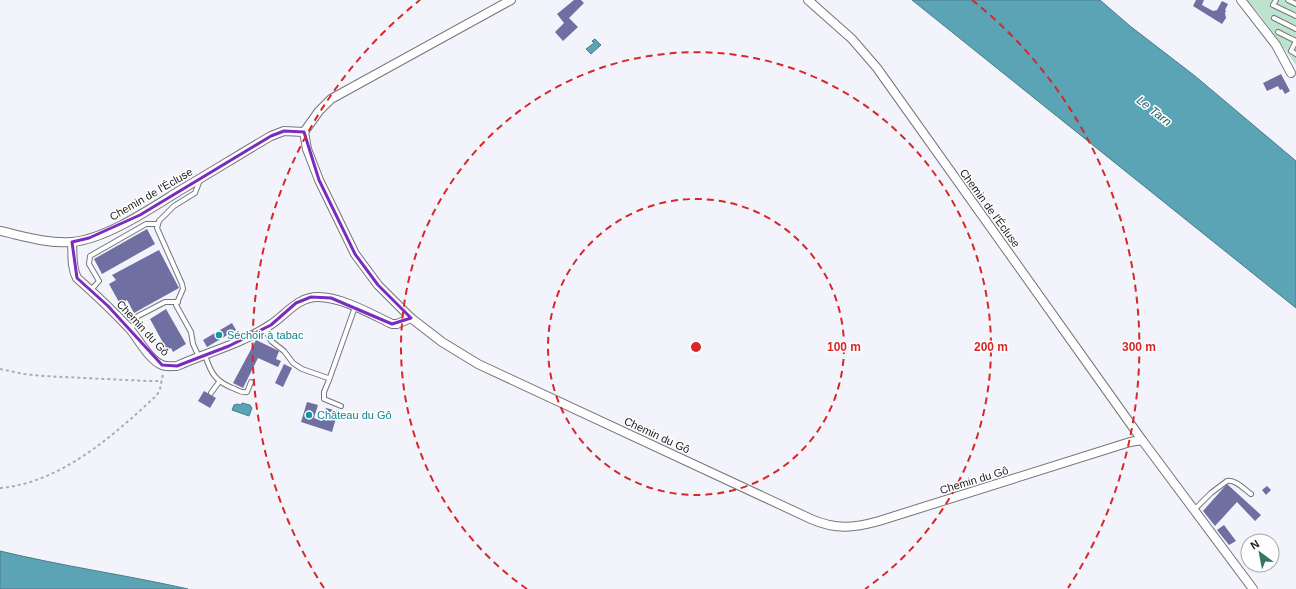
<svg xmlns="http://www.w3.org/2000/svg" width="1296" height="589" viewBox="0 0 1296 589" font-family="Arial,sans-serif">
<style>
.green{fill:#bce3ce}
.water{fill:#5ba4b6;stroke:#4a7d8a}
.building{fill:#706fa2}
.lines{fill:none;stroke-linecap:round;stroke-linejoin:round}
.service-casing{stroke:#74757c;stroke-width:6}
.minor-casing{stroke:#74757c;stroke-width:10}
.path{stroke:#acacb3;stroke-width:2;stroke-dasharray:3 3;stroke-linecap:butt}
.service{stroke:#fff;stroke-width:4}
.minor{stroke:#fff;stroke-width:8}
.marked{fill:none;stroke:#7b2cbf;stroke-width:3;stroke-linejoin:round}
.ring{fill:none;stroke:#d62828;stroke-width:2;stroke-dasharray:7 5}
.culture-dot{fill:#0f9aa8;stroke:#fff;stroke-width:1.5}
.labels{text-anchor:middle;stroke-width:3;stroke-linejoin:round;paint-order:stroke}
.street-label{font-size:11px;fill:#212124;stroke:#fff}
.culture-label{font-size:11px;fill:#0d838f;stroke:#fff;text-anchor:start}
.water-label{font-size:12px;font-style:italic;fill:#1f5c69;stroke:#fff}
.centre{fill:#d62828;stroke:#fff;stroke-width:2}
.ring-label{font-size:12px;text-anchor:middle;font-weight:bold;fill:#d62828;stroke:#fff;stroke-width:3;stroke-linejoin:round;paint-order:stroke}
</style>
<rect width="100%" height="100%" fill="#f3f3fc"/>
<path class="green" d="M1247,0H1296V65L1260,15Z"/>
<g class="water">
<path d="M912,0H1100L1130,26L1195,76L1296,161V308Z"/>
<path d="M595,39L601,45L591,54L586,49L594,43L592,41Z"/>
<path d="M242,403L250,405L252,408L249,416L232,410L234,405L237,404L241,405Z"/>
<path d="M0,551C62,566 126,575 188,589H0Z"/>
</g>
<g class="building">
<path d="M574,0H581L584,3L569,18L578,27L563,41L555,32L564,23L557,14Z"/>
<path d="M1196,0H1204L1202,5L1213,11L1217,10L1222,1L1228,4L1225,10L1226,11L1225,13L1226,18L1222,24L1193,6Z"/>
<path d="M1281,74L1290,91L1285,94L1282,89L1280,90L1278,86L1267,91L1263,83Z"/>
<path d="M147,229L155,244L102,274L94,259Z"/>
<path d="M159,250L179,288L134,313L127,300L120,304L109,284L116,280L112,275Z"/>
<path d="M166,309L186,344L173,352L171,348L167,350L150,319Z"/>
<path d="M232,323L236,330L207,347L203,340Z"/>
<path d="M256,340L279,351L276,359L281,361L278,367L258,358L243,388L233,383Z"/>
<path d="M284,364L292,368L283,387L275,383Z"/>
<path d="M204,391L216,398L210,408L198,401Z"/>
<path d="M307,402L318,405L314,418L322,421L326,408L338,411L332,432L301,422Z"/>
<path d="M1227,484L1261,515L1255,521L1237,502L1215,526L1203,511Z"/>
<path d="M1267,486L1271,490L1266,495L1262,490Z"/>
<path d="M1224,525L1236,541L1229,545L1217,530Z"/>
</g>
<g class="lines">
<g class="service-casing">
<g id="service">
<path d="M1276,0L1273,5L1296,16"/>
<path d="M1288,0L1296,4"/>
<path d="M1274,18L1296,29"/>
<path d="M1278,32L1296,41"/>
<path d="M1296,41L1291,51L1296,54"/>
<path d="M91,290L99,281L89,264L90,256L146,224H157"/>
<path d="M265,329L271,341L284,351L293,363L302,369L328,378L329,380L324,392V399L341,406"/>
<path d="M131,330L138,316L165,302H178"/>
<path d="M205,355C211,374 216,382 235,389C239,391 242,393 247,392L251,382"/>
<path d="M199,357L193,344L191,332L176,305L183,289L182,284L157,228L159,221L174,206L195,193L200,180"/>
<path d="M329,380L355,307"/>
<path d="M211,393L219,382"/>
<path d="M1194,510L1211,493L1227,481C1235,479 1244,489 1251,494"/>
</g>
</g>
<g class="minor-casing">
<g id="minor">
<path d="M808,0L852,39L877,68L1142,440"/>
<path d="M1241,0L1276,45L1291,73"/>
<path d="M0,231C23,236 48,244 72,242C106,239 150,209 179,191C210,173 240,154 271,136L284,131L304,132"/>
<path d="M72,242C73,254 71,267 77,278C95,294 112,310 129,328C138,338 149,360 162,365C166,367 172,366 177,366C208,352 241,344 270,325C286,315 297,297 318,297C342,297 371,314 392,324H397L411,318L442,342L478,364L811,519C836,530 854,528 879,521L1130,442L1142,440L1253,589"/>
<path d="M411,318L378,285L355,254L319,180L307,149L304,132L319,111L331,99L511,0"/>
</g>
</g>
<g class="path">
<path d="M0,369L24,374L43,376L148,381H162"/>
<path d="M0,488C61,483 114,435 157,395L160,389L163,374"/>
</g>
<use href="#service" class="service"/>
<use href="#minor" class="minor"/>
</g>
<path class="marked" d="M284,131L304,132L319,180L355,254L378,285L411,318L392,324L331,298L311,297L296,303L271,325L229,346L177,366L162,365L108,306L77,278L72,242L89,238L140,215L271,136Z"/>
<g class="ring">
<circle cx="696" cy="347" r="148"/>
<path d="M527 589A295 295 0 1 1 865 589"/>
<path d="M324 588A443 443 0 0 1 420 0M972 0A443 443 0 0 1 1068 588"/>
</g>
<g class="culture-dot">
<circle cx="219" cy="335" r="4"/>
<circle cx="309" cy="415" r="4"/>
</g>
<g class="labels">
<g class="street-label">
<text transform="translate(151 194) rotate(-30)" y="4">Chemin de l'Écluse</text>
<text transform="translate(990 208) rotate(54)" y="4">Chemin de l'Écluse</text>
<text transform="translate(143 328) rotate(47)" y="4">Chemin du Gô</text>
<text transform="translate(657 435) rotate(25)" y="4">Chemin du Gô</text>
<text transform="translate(974 480) rotate(-17)" y="4">Chemin du Gô</text>
</g>
<g class="culture-label">
<text x="227" y="339">Séchoir à tabac</text>
<text x="317" y="419">Château du Gô</text>
</g>
<g class="water-label">
<text transform="translate(1154 111) rotate(38)" y="4">Le Tarn</text>
</g>
</g>
<circle cx="696" cy="347" r="6" class="centre"/>
<g class="ring-label">
<text x="844" y="351">100 m</text>
<text x="991" y="351">200 m</text>
<text x="1139" y="351">300 m</text>
</g>
<g transform="translate(1260 553) rotate(328)"><circle r="19" fill="#ffffff" stroke="#a6a6a7"/>
<path d="M0-3L7 15L0 10L-7 15Z" fill="#347666"/>
<text y="-6" font-size="11" font-weight="bold" text-anchor="middle" fill="#212124">N</text>
</g>
</svg>
